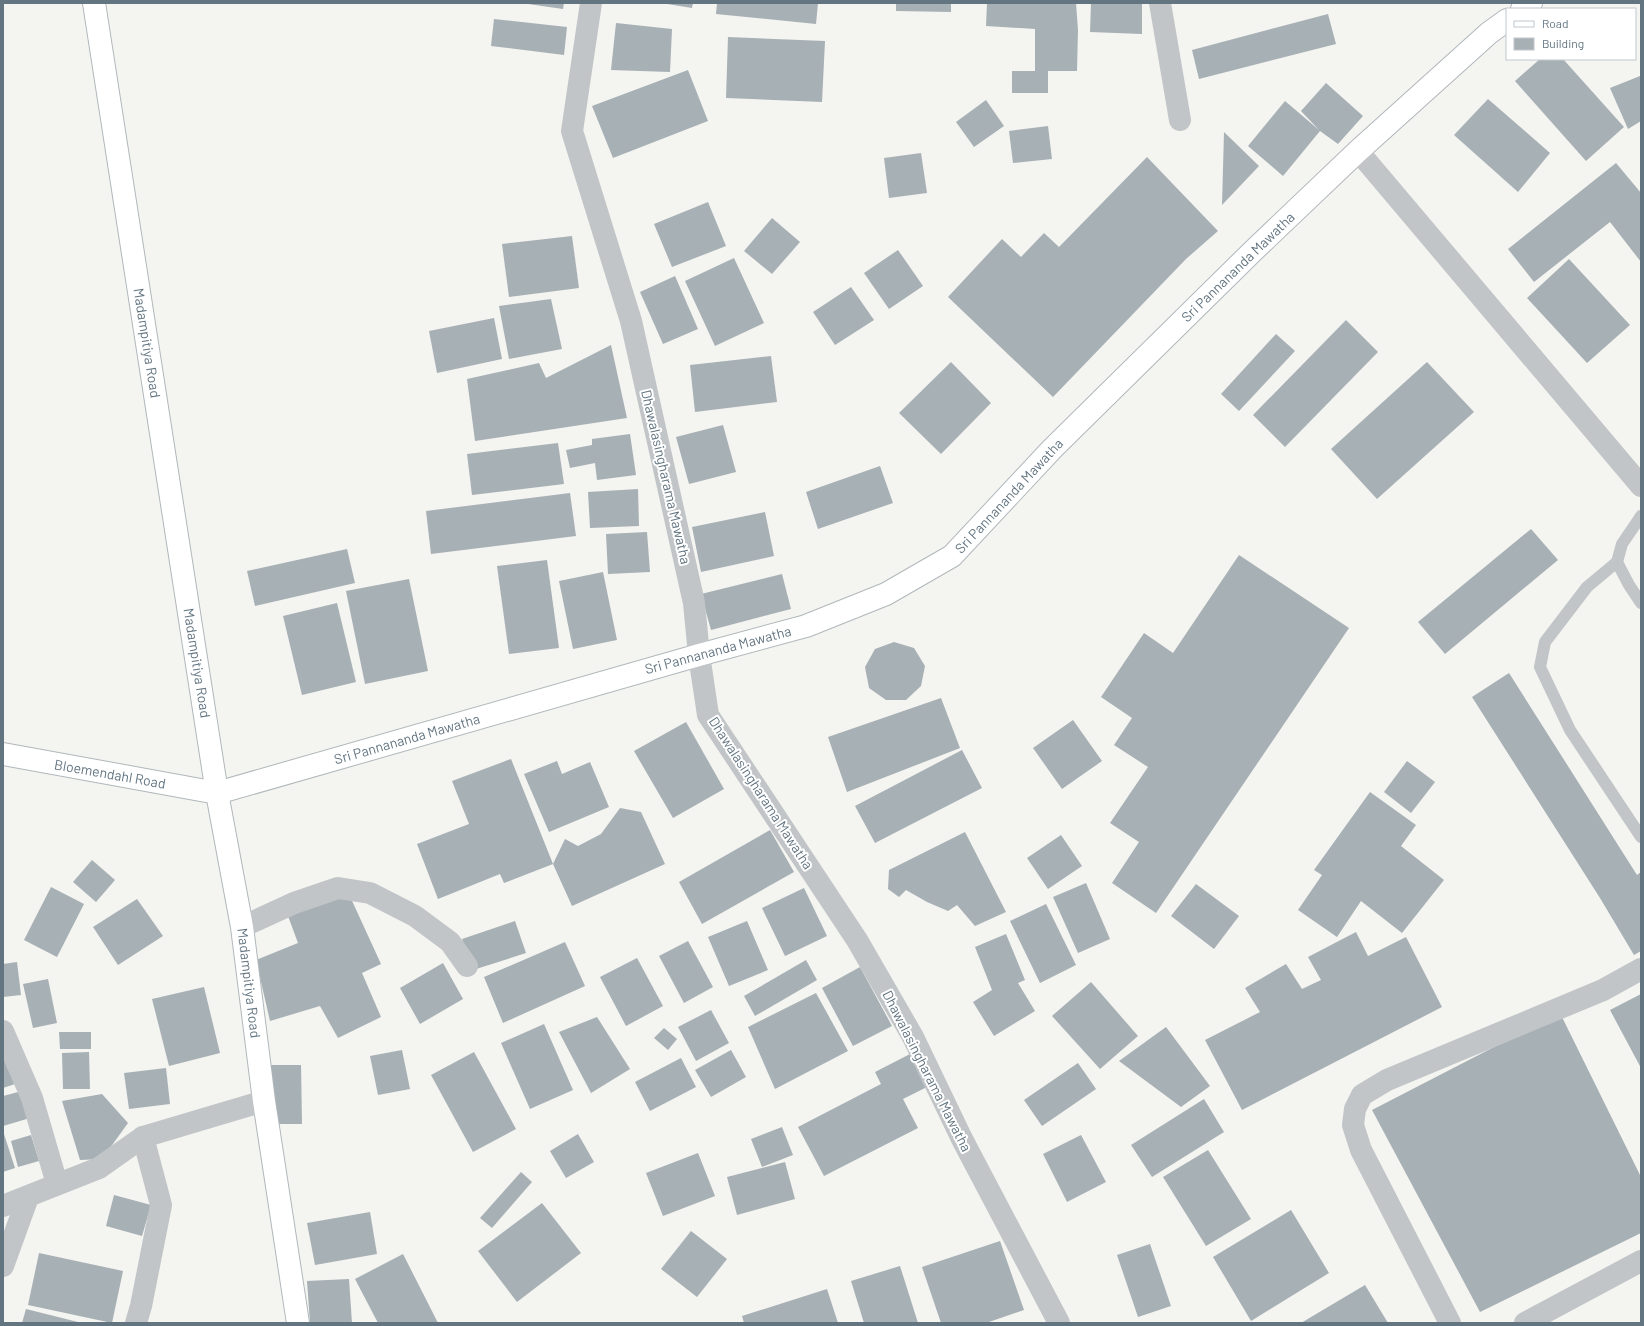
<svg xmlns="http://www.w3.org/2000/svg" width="1644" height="1326" viewBox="0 0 1644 1326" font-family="Barlow,sans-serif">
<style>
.building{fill:#a7b0b5}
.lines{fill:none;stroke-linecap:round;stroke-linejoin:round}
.secondary-casing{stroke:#b1b7bb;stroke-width:24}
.service{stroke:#c1c5c8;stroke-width:12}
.minor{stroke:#c1c5c8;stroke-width:22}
.secondary{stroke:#fff;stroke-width:22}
.labels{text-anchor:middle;stroke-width:4;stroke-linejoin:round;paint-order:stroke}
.street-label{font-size:14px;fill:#637581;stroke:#fff}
</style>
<rect width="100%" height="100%" fill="#f4f4f0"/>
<g class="building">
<path d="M521,3H564L563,9Z"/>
<path d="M661,3H693L692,8Z"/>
<path d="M717,3H818L816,24L716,14Z"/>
<path d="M896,3H951V12L896,11Z"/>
<path d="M987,3H1076L1078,30L1077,71H1048V93H1012V71H1035V29L986,26Z"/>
<path d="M1091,3H1142V34L1090,32Z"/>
<path d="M1328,14L1336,44L1199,79L1192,50Z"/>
<path d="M494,19L567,27L564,55L491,46Z"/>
<path d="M616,23L672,29L670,72L611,70Z"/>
<path d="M728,37L825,41L822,102L726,98Z"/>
<path d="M1540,59H1563L1624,127L1586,161L1515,81Z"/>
<path d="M688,70L708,121L613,158L592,106Z"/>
<path d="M1640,76L1641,79V121L1628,129L1610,88Z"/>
<path d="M1326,83L1363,116L1338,144L1320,131L1283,176L1248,146L1285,101L1319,130L1301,111Z"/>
<path d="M1488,99L1550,153L1518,192L1454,135Z"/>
<path d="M986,100L1004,126L974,147L956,122Z"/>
<path d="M1048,126L1052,159L1013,163L1009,131Z"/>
<path d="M1224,132L1259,166L1222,205Z"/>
<path d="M921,153L927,193L889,198L884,158Z"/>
<path d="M1147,157L1218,231L1186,259L1053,397L948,297L1002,239L1021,257L1044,233L1059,247Z"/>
<path d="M1616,163L1641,193V262L1610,222L1534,282L1508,249Z"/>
<path d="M708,202L726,246L672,267L654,224Z"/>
<path d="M772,218L800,242L772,274L744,251Z"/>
<path d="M572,236L579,288L509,297L502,244Z"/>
<path d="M898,250L923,286L889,309L864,273Z"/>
<path d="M734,258L764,323L715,346L685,281Z"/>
<path d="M1569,259L1630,325L1587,363L1527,298Z"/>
<path d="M675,276L698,329L663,344L640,292Z"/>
<path d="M851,287L874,320L835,345L813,312Z"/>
<path d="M551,299L562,349L509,359L499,306Z"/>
<path d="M494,318L502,359L437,373L429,331Z"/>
<path d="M1346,320L1378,352L1285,447L1253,415Z"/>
<path d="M1276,334L1295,351L1239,411L1221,394Z"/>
<path d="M611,345L627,418L475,441L467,379L539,363L546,378Z"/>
<path d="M771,356L777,402L695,412L690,365Z"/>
<path d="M951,362L991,403L941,454L899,413Z"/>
<path d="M1427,362L1474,412L1377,499L1331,449Z"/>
<path d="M723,425L736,472L689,484L676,437Z"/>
<path d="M630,434L636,475L597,480L595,463L570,468L566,450L592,445V439Z"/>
<path d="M558,443L564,484L472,495L467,454Z"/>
<path d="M880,466L893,503L818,529L806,492Z"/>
<path d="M638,489L639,526L590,528L588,492Z"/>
<path d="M570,493L576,536L431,554L426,511Z"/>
<path d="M765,512L774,556L701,572L692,527Z"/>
<path d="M1531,529L1558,560L1445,654L1418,622Z"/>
<path d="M647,532L650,572L608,574L606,534Z"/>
<path d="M347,549L355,583L255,606L247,571Z"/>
<path d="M1239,555L1349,628L1156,913L1112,883L1139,842L1110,823L1148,767L1114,745L1132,718L1101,697L1144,633L1173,653Z"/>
<path d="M547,560L559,648L509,654L497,566Z"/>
<path d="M603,572L617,640L573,649L559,581Z"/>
<path d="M782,574L791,609L711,630L701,594Z"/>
<path d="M409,579L428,671L365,684L346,591Z"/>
<path d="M337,603L356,682L302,695L283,616Z"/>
<path d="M894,642L914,648L925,666L921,686L906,700H886L869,688L865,667L875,649Z"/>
<path d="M1509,673L1637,875L1641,872V951L1634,955L1600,898L1472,697Z"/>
<path d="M941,698L960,748L847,792L828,737Z"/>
<path d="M1073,720L1102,761L1062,789L1033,748Z"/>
<path d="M686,722L724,789L673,818L634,751Z"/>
<path d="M962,750L982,788L875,843L855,806Z"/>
<path d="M511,759L553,864L565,839L578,846L601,834L620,808L641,812L665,864L572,906L553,864L504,883L500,874L438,899L417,844L469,824L452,781Z"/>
<path d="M557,761L562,774L590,762L609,807L549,832L524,774Z"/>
<path d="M1407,761L1435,782L1411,813L1384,792Z"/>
<path d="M1370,792L1416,825L1401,846L1444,880L1402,933L1361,901L1337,937L1298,910L1322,875L1314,870Z"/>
<path d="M770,830L794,872L702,924L679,882Z"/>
<path d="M965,832L1006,912L975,926L957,905L948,911L927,902L906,890L899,897L888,889L889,870Z"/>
<path d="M1061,835L1082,866L1048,889L1027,858Z"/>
<path d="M92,860L115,880L96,902L73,882Z"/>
<path d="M1086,883L1110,939L1078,953L1053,897Z"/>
<path d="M1196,884L1239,916L1214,949L1171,916Z"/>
<path d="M51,887L84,904L57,957L24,940Z"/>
<path d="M804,888L827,936L785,956L762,908Z"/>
<path d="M348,892L381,964L362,973L381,1017L338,1038L320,1006L270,1021L256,960L298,943L288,916Z"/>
<path d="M137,899L163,936L118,965L93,927Z"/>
<path d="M1046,904L1076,965L1040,983L1010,921Z"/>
<path d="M515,921L526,953L473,970L462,939Z"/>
<path d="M747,921L768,970L729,986L708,937Z"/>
<path d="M1356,932L1368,956L1406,937L1442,1007L1242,1110L1205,1040L1260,1012L1245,988L1286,964L1302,989L1321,980L1308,957Z"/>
<path d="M1006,934L1025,980L1018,983L1035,1011L994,1036L973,1002L992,990L975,947Z"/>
<path d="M688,941L713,987L684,1003L659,956Z"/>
<path d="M565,942L585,986L503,1023L484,977Z"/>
<path d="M637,958L663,1006L626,1026L600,977Z"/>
<path d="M806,960L817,980L755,1016L744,996Z"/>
<path d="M17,962L21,995L3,997V964Z"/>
<path d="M443,963L463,999L420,1024L400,988Z"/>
<path d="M860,967L892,1026L853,1046L822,988Z"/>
<path d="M48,979L57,1023L33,1028L23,984Z"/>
<path d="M1091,982L1138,1036L1100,1069L1052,1016Z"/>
<path d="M204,987L220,1053L169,1066L152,999Z"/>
<path d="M816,993L848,1051L775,1089L748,1027Z"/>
<path d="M1641,994V1068L1610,1010Z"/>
<path d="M711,1010L729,1043L696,1061L678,1027Z"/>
<path d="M1560,1013L1641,1177V1233L1480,1312L1372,1110Z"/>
<path d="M597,1017L630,1069L591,1093L559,1032Z"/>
<path d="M544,1024L573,1090L530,1109L501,1043Z"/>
<path d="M1166,1027L1210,1086L1181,1107L1119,1061Z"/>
<path d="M664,1028L677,1039L668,1050L654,1038Z"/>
<path d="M59,1032H91V1049H60Z"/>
<path d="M3,1039L18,1083L3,1088Z"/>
<path d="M402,1050L410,1089L378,1095L370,1056Z"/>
<path d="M731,1050L746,1077L711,1097L695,1070Z"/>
<path d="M89,1052L90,1089H63L62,1053Z"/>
<path d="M474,1052L516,1129L473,1152L431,1075Z"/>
<path d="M912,1053L929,1086L903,1099L918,1128L824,1176L798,1127L881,1084L875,1072Z"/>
<path d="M681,1058L696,1087L650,1111L635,1082Z"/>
<path d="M1078,1063L1096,1089L1042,1126L1024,1100Z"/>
<path d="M268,1065H301L302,1124H268Z"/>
<path d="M166,1068L170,1104L129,1109L124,1073Z"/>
<path d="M22,1091L30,1118L3,1126V1096Z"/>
<path d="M102,1094L128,1123L102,1159L80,1160L62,1101Z"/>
<path d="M1204,1099L1224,1132L1152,1177L1131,1145Z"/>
<path d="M782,1127L793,1155L762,1167L751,1139Z"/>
<path d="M3,1131L15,1168L3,1172Z"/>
<path d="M578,1134L594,1162L566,1178L550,1151Z"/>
<path d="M31,1135L39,1161L18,1167L11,1141Z"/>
<path d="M1081,1135L1106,1182L1067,1202L1043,1154Z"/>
<path d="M1208,1150L1251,1219L1206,1246L1163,1177Z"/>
<path d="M698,1153L715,1196L663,1216L646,1173Z"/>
<path d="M785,1162L795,1199L737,1215L727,1177Z"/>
<path d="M521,1172L532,1182L492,1228L480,1218Z"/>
<path d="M114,1195L151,1205L142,1236L106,1226Z"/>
<path d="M542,1203L581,1253L517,1302L478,1251Z"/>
<path d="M1291,1210L1329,1273L1251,1321L1213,1257Z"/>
<path d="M370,1212L377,1254L315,1265L307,1223Z"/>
<path d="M691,1231L727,1259L697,1297L661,1269Z"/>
<path d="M1000,1241L1024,1310L986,1323H941L922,1267Z"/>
<path d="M1150,1244L1171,1306L1138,1317L1117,1255Z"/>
<path d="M39,1253L123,1271L112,1323L28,1305Z"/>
<path d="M403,1254L438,1323H378L355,1279Z"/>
<path d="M900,1266L918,1323H864L851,1281Z"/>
<path d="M349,1279L352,1323H310L307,1281Z"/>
<path d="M1365,1285L1388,1323H1301Z"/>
<path d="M827,1289L838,1323H744L742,1316Z"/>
<path d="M26,1309L78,1322V1323H22Z"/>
</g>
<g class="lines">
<g class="secondary-casing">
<g id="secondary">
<path d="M94,3L217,793L242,927L264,1101L298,1323"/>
<path d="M1522,9L1531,3"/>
<path d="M3,754L217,793L699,655L806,626L886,594L952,556L1052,449L1254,250L1358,151L1489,33L1507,20"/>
</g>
</g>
<g class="service">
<path d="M1641,516L1622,544L1617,562L1587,587L1545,642L1540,667L1570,730L1641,837"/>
<path d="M1617,562L1629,585L1641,603"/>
</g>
<g class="minor">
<path d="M591,3L572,131L631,321L694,603L699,655L708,715L857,940L913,1037L962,1139L1059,1323"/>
<path d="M1160,3L1180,120"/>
<path d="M1358,151L1641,486"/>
<path d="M242,927L294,903L338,888L370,893L415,916L450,942L467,966"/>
<path d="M3,1031L32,1098L57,1184"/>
<path d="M3,1206L99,1168L143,1137L264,1101"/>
<path d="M3,1266L28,1197"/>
<path d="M136,1323L141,1306L161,1205L143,1137"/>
<path d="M1450,1323L1361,1150L1353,1125L1355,1109L1362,1095L1387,1080L1603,990L1641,969"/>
<path d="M1525,1323L1641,1261"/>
</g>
<use href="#secondary" class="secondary"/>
</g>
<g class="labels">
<g class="street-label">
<text transform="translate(1238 267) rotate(-44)" y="5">Sri Pannananda Mawatha</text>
<text transform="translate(147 343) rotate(81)" y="5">Madampitiya Road</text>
<text transform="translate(666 477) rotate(77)" y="5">Dhawalasingharama Mawatha</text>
<text transform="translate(1009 496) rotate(-47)" y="5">Sri Pannananda Mawatha</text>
<text transform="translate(718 650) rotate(-15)" y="5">Sri Pannananda Mawatha</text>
<text transform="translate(197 663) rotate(81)" y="5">Madampitiya Road</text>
<text transform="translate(407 739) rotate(-16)" y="5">Sri Pannananda Mawatha</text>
<text transform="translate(110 774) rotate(10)" y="5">Bloemendahl Road</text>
<text transform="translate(761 793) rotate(57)" y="5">Dhawalasingharama Mawatha</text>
<text transform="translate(249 983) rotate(83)" y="5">Madampitiya Road</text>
<text transform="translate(927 1071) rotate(63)" y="5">Dhawalasingharama Mawatha</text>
</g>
</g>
<rect width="1644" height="1326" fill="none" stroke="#637581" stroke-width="8"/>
<rect x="1506" y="8" width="130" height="52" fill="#ffffff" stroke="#c1c8cd"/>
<rect x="1514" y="21" width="20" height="6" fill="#ffffff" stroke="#c1c8cd"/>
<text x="1542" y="28" font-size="12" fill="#637581">Road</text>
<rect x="1514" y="38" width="20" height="12" fill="#a7b0b5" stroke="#c1c8cd"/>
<text x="1542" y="48" font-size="12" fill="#637581">Building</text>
</svg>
